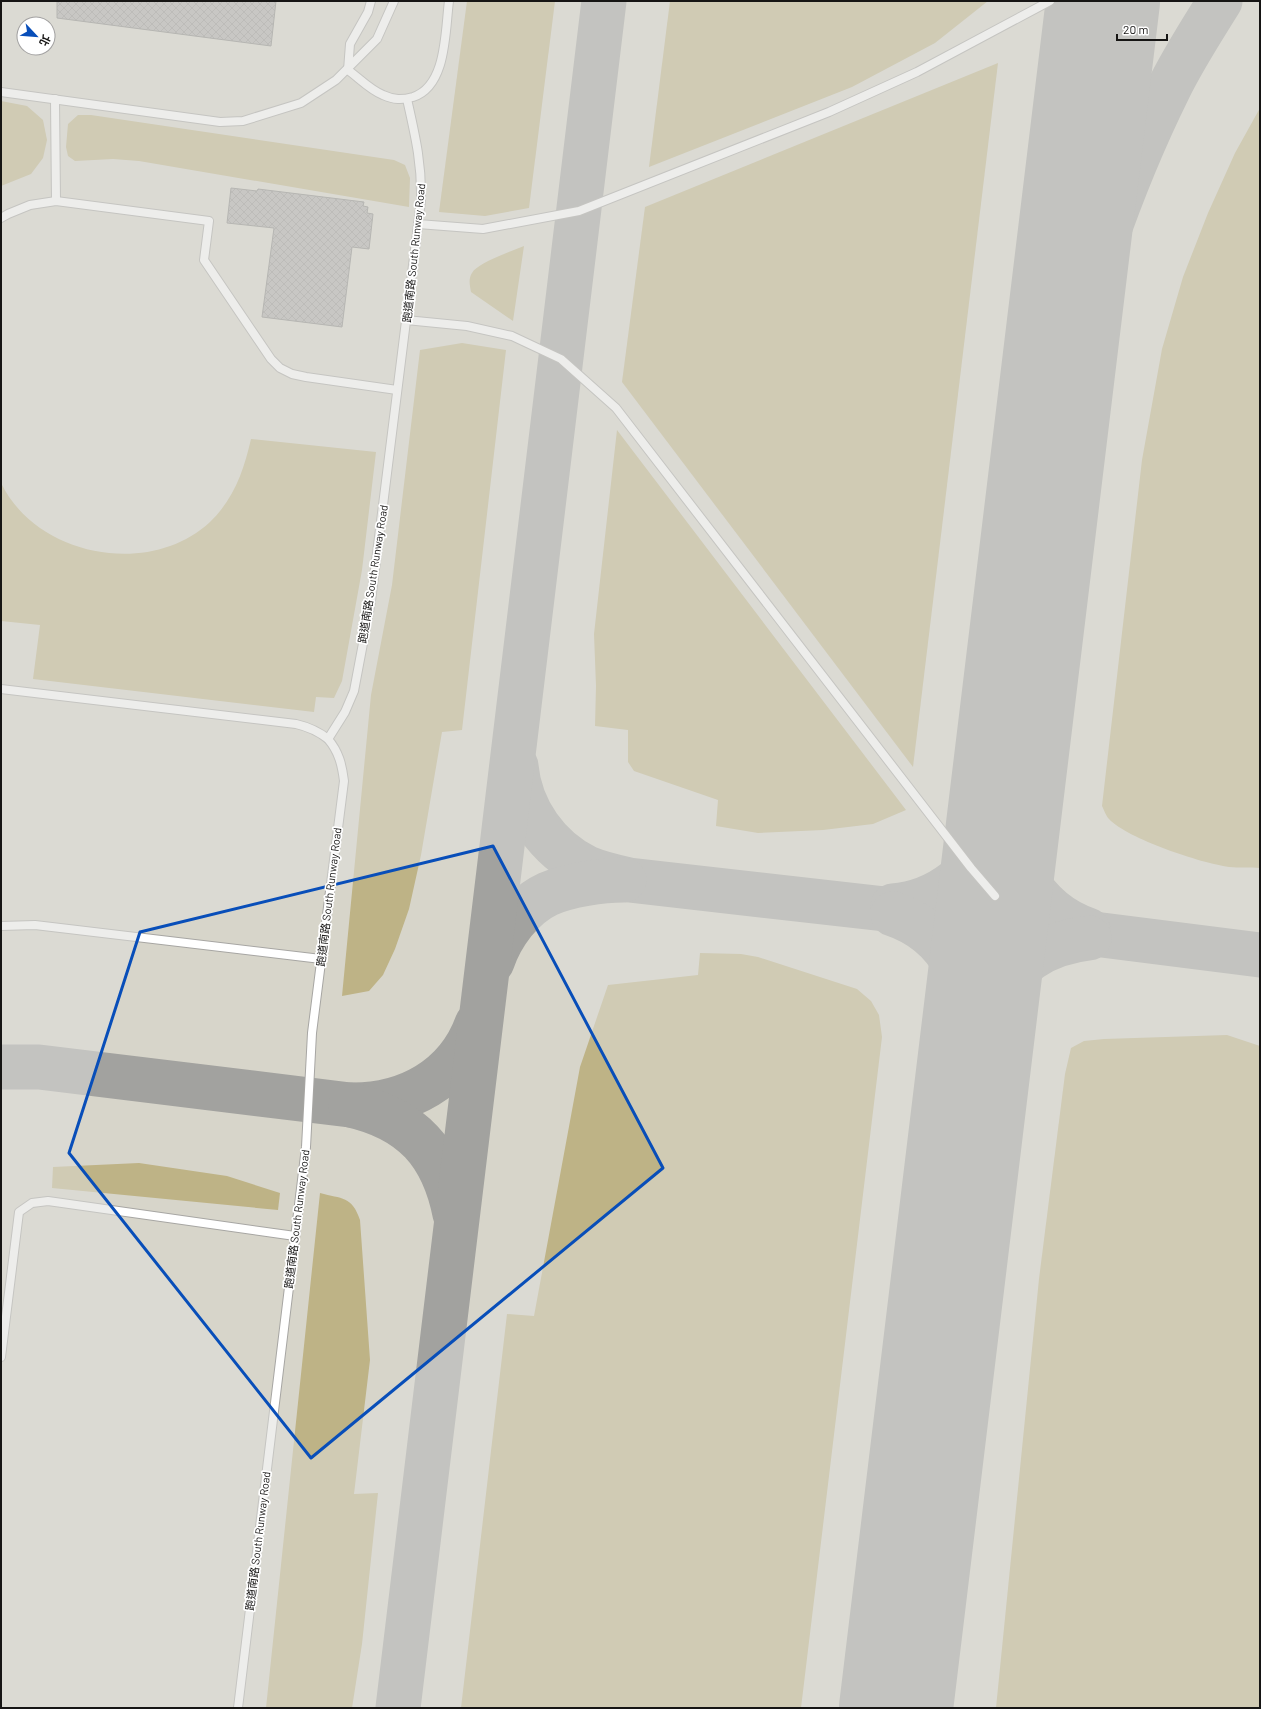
<svg xmlns="http://www.w3.org/2000/svg" width="1261" height="1709" viewBox="0 0 1261 1709" font-family="Barlow,'Noto Sans TC',sans-serif">
<style>
.built{fill:#d7d5ca;fill-rule:evenodd}
.green{fill:#beb386}
.lines{fill:none;stroke-linecap:round;stroke-linejoin:round}
.taxiway{stroke:#a2a29f;stroke-width:45}
.runway{stroke:#a2a29f;stroke-width:114}
.building{fill:url(#building-cross-hatch);stroke:#868582}
.lane-casing{stroke:#a7a6a3;stroke-width:10}
.lane{stroke:#fff;stroke-width:8}
.marked{fill:none;stroke:#084eb9;stroke-width:3;stroke-linejoin:round}
.labels{text-anchor:middle;stroke-width:3.5;stroke-linejoin:round;paint-order:stroke}
.street-label{font-size:11px;fill:#161514;stroke:#fff}
</style>
<defs>
<pattern id="building-cross-hatch" width="8" height="8" patternUnits="userSpaceOnUse"><rect width="8" height="8" fill="#adaca9"/><path d="M0 0l8 8M0 8l8-8" fill="none" stroke="#949391"/></pattern>
</defs>
<rect width="100%" height="100%" fill="#dfdedb"/>
<path class="built" d="M1,1H1260V1708H1ZM24,24H48V48H24Z"/>
<g class="green">
<path d="M467,1H555L529,208L485,216L439,212Z"/>
<path d="M670,1H988L935,43L852,87L649,167Z"/>
<path d="M998,63L913,767L622,382L645,207Z"/>
<path d="M1,101L27,106L43,120L47,140L43,158L31,174L1,186Z"/>
<path d="M1260,108V868C1250,867 1239,868 1229,867C1201,863 1128,839 1109,819C1106,816 1104,810 1102,806L1142,460L1162,349L1183,277L1208,213L1235,153Z"/>
<path d="M78,115H91L394,160L405,165L410,178L409,207L139,161L113,159L75,161L68,156L66,147L68,124Z"/>
<path d="M524,246L513,321L471,292C470,286 468,279 472,273C477,263 512,251 524,246Z"/>
<path d="M462,343L506,350L462,730L442,732L421,855L409,909L395,949L383,975L369,991L342,996L371,695L392,585L420,350Z"/>
<path d="M617,430L906,810L873,824L823,830L758,833L716,826L718,800L634,771L628,762V730L595,726L596,686L594,634Z"/>
<path d="M251,439L376,452L362,570L342,681L334,698L316,697L314,712L33,679L40,625L1,621V483C37,557 150,578 210,522C234,499 244,470 251,439Z"/>
<path d="M700,953L741,954L758,957L857,989L871,1001L879,1015L882,1037L801,1708H461L507,1314L534,1316L580,1067L608,985L698,975Z"/>
<path d="M1227,1035L1260,1046V1708H996L1039,1279L1065,1074L1071,1048L1084,1041L1104,1039Z"/>
<path d="M139,1163L227,1176L280,1193L278,1210L52,1188L53,1167Z"/>
<path d="M320,1193C342,1199 352,1196 360,1220L370,1360L354,1494L378,1493L362,1644L352,1708H266Z"/>
</g>
<g class="lines">
<g class="taxiway">
<path d="M1054,406C1084,298 1118,191 1168,90C1183,59 1202,30 1220,1"/>
<path d="M516,766C520,810 548,849 587,868C601,874 615,877 629,880L991,921L1260,955"/>
<path d="M1007,797C1001,853 1034,912 1088,930"/>
<path d="M893,906C940,902 977,871 995,829C1000,817 1003,804 1007,791"/>
<path d="M893,914C955,935 970,988 975,1047"/>
<path d="M492,962C501,935 522,906 548,894C569,885 602,880 624,880"/>
<path d="M976,1052C977,1042 977,1031 981,1021C983,1015 988,1009 991,1003C1013,964 1045,943 1089,938"/>
<path d="M1,1067H39L350,1105C406,1106 457,1079 477,1024"/>
<path d="M351,1105C412,1119 443,1153 455,1214"/>
<path d="M398,1708L604,1"/>
</g>
<path class="runway" d="M896,1708L1103,1"/>
</g>
<g class="building">
<path d="M57,1H276L271,46L57,18Z"/>
<path d="M231,188L257,191L258,189L364,202L363,206L368,207L367,213L373,214L369,249L352,247L342,327L262,317L274,228L227,223Z"/>
</g>
<g class="lines">
<g class="lane-casing">
<g id="lane">
<path d="M348,70C359,78 370,90 383,95C394,100 402,100 413,97C447,86 445,31 449,1"/>
<path d="M348,70L350,44L368,12L371,1"/>
<path d="M1,92L220,122L243,121L301,103L336,80L377,39L394,1"/>
<path d="M55,99L56,201"/>
<path d="M1,218L8,214L30,205L56,201L209,221L204,260L271,359L280,368L292,374L306,377L397,390"/>
<path d="M418,224L483,229L579,211L829,112L917,72L1050,1"/>
<path d="M406,320L467,326L512,336L561,359L616,408L971,868L995,896"/>
<path d="M1,689L296,724C309,727 318,731 328,739"/>
<path d="M1,926L35,925L321,959"/>
<path d="M1,1357L19,1212L32,1203L48,1201L295,1236"/>
<path d="M238,1708L306,1147L312,1033L344,781C342,765 339,752 328,739L345,712L354,691L371,601L421,201C422,163 415,135 407,99"/>
</g>
</g>
<use href="#lane" class="lane"/>
</g>
<path d="M0 0H1261V1709H0ZM493,846L663,1168L311,1458L69,1153L140,932Z" fill="#dfdedb" fill-opacity=".55" fill-rule="evenodd"/>
<path class="marked" d="M493,846L663,1168L311,1458L69,1153L140,932Z"/>
<g class="labels">
<g class="street-label">
<text transform="translate(414 253) rotate(-84)" y="4">跑道南路 South Runway Road</text>
<text transform="translate(373 574) rotate(-81)" y="4">跑道南路 South Runway Road</text>
<text transform="translate(329 897) rotate(-83)" y="4">跑道南路 South Runway Road</text>
<text transform="translate(297 1219) rotate(-83)" y="4">跑道南路 South Runway Road</text>
<text transform="translate(258 1541) rotate(-83)" y="4">跑道南路 South Runway Road</text>
</g>
</g>
<rect width="1261" height="1709" fill="none" stroke="#161514" stroke-width="4"/>
<g transform="translate(36 36) rotate(116)"><circle r="19" fill="#ffffff" stroke="#a2a1a1"/>
<path d="M0-3L7 15L0 10L-7 15Z" fill="#084eb9"/>
<text y="-6" font-size="11" font-weight="bold" text-anchor="middle" fill="#161514">北</text>
</g>
<path d="M1117 34v6h50v-6" fill="none" stroke="#161514" stroke-width="2"/>
<text x="1123" y="34" font-size="12" fill="#161514" stroke="#ffffff" stroke-width="3" paint-order="stroke">20 m</text>
</svg>
